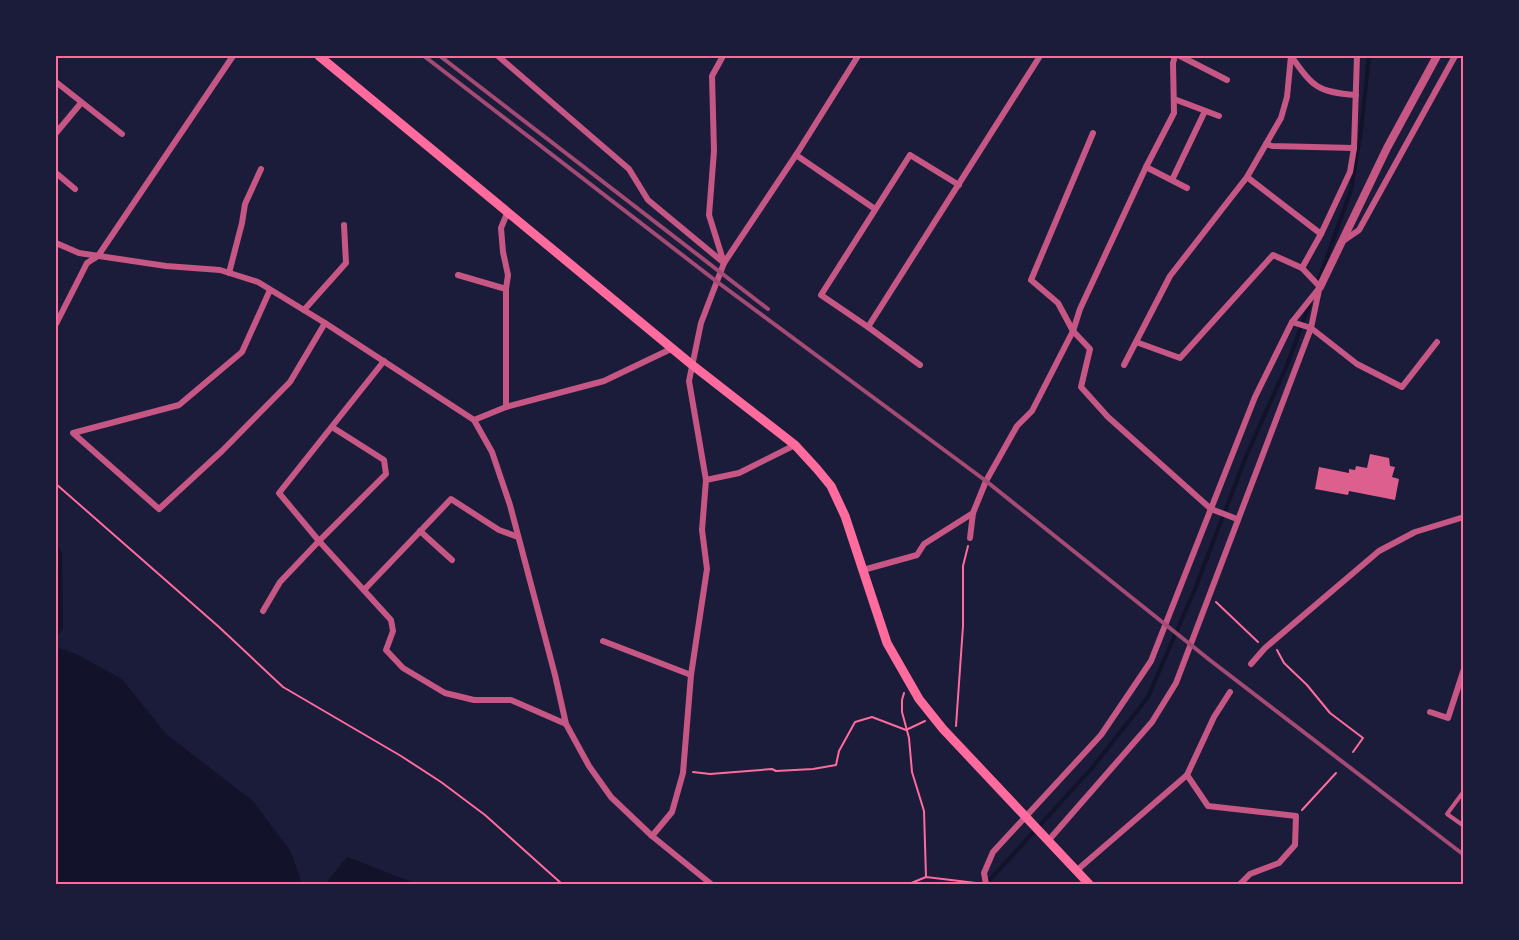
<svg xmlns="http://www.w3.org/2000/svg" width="1519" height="940" viewBox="0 0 1519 940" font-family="'Roboto Condensed',sans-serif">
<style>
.water{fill:#12122b}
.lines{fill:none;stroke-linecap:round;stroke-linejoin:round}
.stream{stroke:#12122b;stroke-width:4}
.building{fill:#dd5f8e}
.path{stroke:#ff6b9d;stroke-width:2}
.service{stroke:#c65784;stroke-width:4}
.minor{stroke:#c65784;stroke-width:6}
.tertiary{stroke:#c65784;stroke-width:8}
.secondary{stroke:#ff6b9d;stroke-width:9}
.rail{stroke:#a44b75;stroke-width:4}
.neatline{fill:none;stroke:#ff6b9d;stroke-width:2}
</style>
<rect width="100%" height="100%" fill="#1b1b3a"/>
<g class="water">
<path d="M56,540L62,554L63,629L56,638Z"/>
<path d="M56,647L76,654L122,679L166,734L253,801L291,852L302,884H56Z"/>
<path d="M347,857L412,882L414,884H325Z"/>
</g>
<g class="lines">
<g class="stream">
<path d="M1317,285L1351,190L1361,131L1369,56"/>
<path d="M986,884L1092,768L1148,697L1195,589L1247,454L1287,365L1310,303"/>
</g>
</g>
<path class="building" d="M1370,454L1389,458L1390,466L1395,467L1392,477L1399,479L1395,500L1349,491L1348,495L1315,489L1319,467L1349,473V469L1355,470L1356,466L1367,468Z"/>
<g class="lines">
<g class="path">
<path d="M56,484L219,627L283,687L401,756L441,782L485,815L562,884"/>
<path d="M1216,602L1258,642"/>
<path d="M1277,650L1284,663L1307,685L1330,713L1363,738L1353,752"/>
<path d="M904,693L902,700V712L909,738L912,772L924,811L926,877"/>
<path d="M956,726L963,626V566L968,546"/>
<path d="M693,772L710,774L772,769L776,771L813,769L836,765L839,751L855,722L872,717L906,730L925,721"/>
<path d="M1302,810L1336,773"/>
<path d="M909,884L926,877L976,883"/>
</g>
<path class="service" d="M1464,791L1447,814L1464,826"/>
<g class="minor">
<path d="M498,56L629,169L648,200L724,263"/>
<path d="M723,56L712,76L714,151L709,215L724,263"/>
<path d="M1180,56L1227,80"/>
<path d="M1291,56C1313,87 1317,92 1356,95"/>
<path d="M56,82L122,134"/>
<path d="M1174,99L1219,116"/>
<path d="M56,133L81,103"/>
<path d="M1093,133L1031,280L1058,303L1073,331L1090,349L1081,387L1108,417L1211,509L1237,519"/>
<path d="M1266,144L1272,146L1354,148"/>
<path d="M796,155L875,209"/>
<path d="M1146,167L1187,188"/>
<path d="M56,173L75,189"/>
<path d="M1247,177L1321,234"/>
<path d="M1172,180L1205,111"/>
<path d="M1343,241L1359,230L1455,56"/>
<path d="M56,243L79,253L166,266L220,270L258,282L325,323L474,420L492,452L510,505L555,675L566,724L589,766L611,797L652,836L711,884"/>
<path d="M229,273L242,223L245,204L261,169"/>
<path d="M458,275L506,289"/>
<path d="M1320,287L1302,268L1321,234L1350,172L1354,148L1357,56"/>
<path d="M270,290L242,352L179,405L73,433L159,509L222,451L290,382L325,323"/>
<path d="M304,310L346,263L344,225"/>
<path d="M1292,322L1311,328L1357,364L1402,387L1437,342"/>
<path d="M56,324L87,263L98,256L233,56"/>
<path d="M868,327L1040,56"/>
<path d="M1136,342L1180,358L1273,255L1302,268"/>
<path d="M920,365L868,327L821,295L910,155L959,185"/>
<path d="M1124,365L1170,276L1247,177L1281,118L1287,97L1291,56"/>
<path d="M506,407V289L508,275L503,252L501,228L508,211"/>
<path d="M474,420L506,407L604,381L673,348"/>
<path d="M332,427L384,460L386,474L319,541L279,493L384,361"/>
<path d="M706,480L739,473L795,445"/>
<path d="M420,531L452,560"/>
<path d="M970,538L973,513L986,481L1017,426L1032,411L1073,331L1080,309L1146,167L1174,113L1173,63L1175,56"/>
<path d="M863,570L917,555L924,544L973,513"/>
<path d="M364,590L451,499L499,530L518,537"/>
<path d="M263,611L280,582L319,541L391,620L393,631L386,650L403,668L445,693L474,700H511L566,724"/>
<path d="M603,641L691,675"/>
<path d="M1251,664L1265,648L1379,551L1415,532L1464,517"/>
<path d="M1430,712L1448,718L1464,669"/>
<path d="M1187,775L1208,806L1296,816L1295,845L1279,863L1250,874L1240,884"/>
<path d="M652,836L672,812L683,773L691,675L707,569L702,530L706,480L689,381L701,323L724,263L796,155L858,56"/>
<path d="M1048,841L1152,722L1176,683L1311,328L1319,290"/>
<path d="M1076,871L1187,775L1214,717L1230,692"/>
<path d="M986,884L984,873L993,852L1101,735L1151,661L1255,397L1292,322L1320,287"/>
</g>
<path class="tertiary" d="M1320,287L1387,148L1437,56"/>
<path class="secondary" d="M319,56L691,364L795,445L817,469L831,486L845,516L887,643L919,699L943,729L1089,884"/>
<g class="rail">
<path d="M424,56L716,281L986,481L1211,661L1464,855"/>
<path d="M440,56L768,309"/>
</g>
</g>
<rect width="1519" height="940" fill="none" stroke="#1b1b3a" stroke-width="114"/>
<rect x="57" y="57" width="1405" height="826" class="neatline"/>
</svg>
